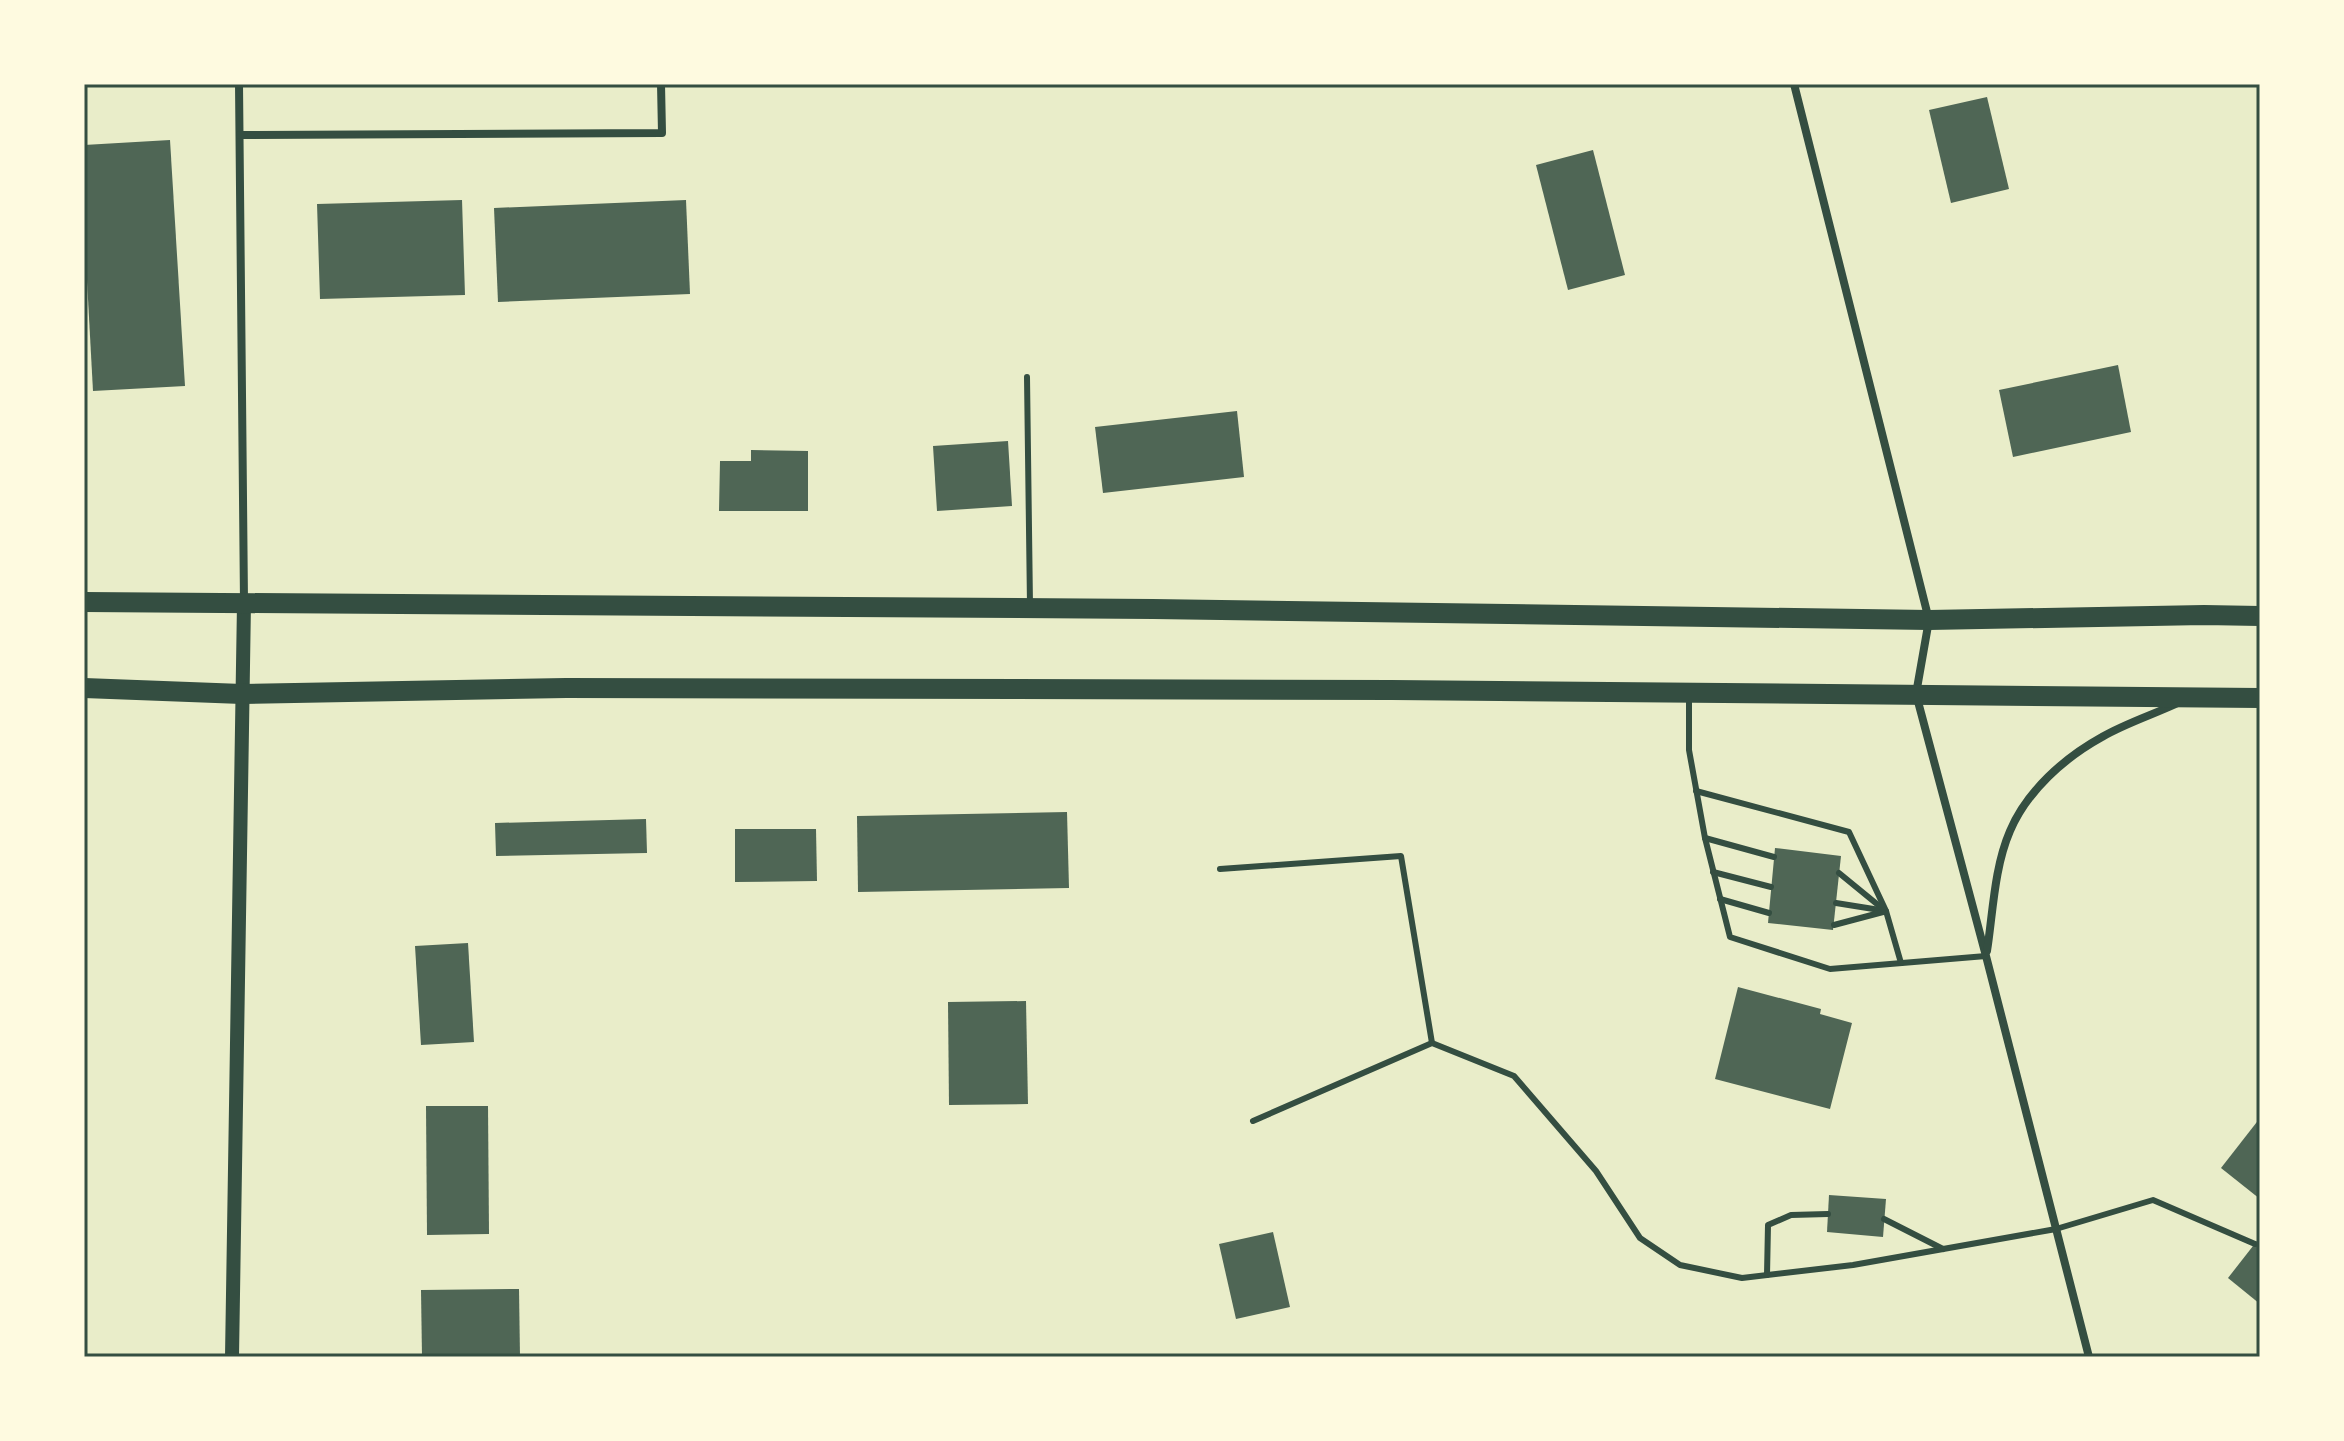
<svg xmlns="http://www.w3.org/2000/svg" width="2344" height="1441" viewBox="0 0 2344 1441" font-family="Overpass,sans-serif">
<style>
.building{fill:#4f6655}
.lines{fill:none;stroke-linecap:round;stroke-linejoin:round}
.service{stroke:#344e41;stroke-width:6}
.minor{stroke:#344e41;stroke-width:8}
.tertiary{stroke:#344e41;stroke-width:14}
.primary{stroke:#344e41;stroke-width:20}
.neatline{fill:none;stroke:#344e41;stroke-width:3}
</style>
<rect width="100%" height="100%" fill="#e9edc9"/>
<g class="building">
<path d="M1987,97L2009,189L1951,203L1929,110Z"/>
<path d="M170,140L185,386L93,391L84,225V145Z"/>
<path d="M1593,150L1625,275L1568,290L1536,165Z"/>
<path d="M462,200L465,295L320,299L317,204Z"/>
<path d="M686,200L690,294L498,302L494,208Z"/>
<path d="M2118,365L2131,432L2013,457L1999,390Z"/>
<path d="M1237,411L1244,477L1103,493L1095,427Z"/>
<path d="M1008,441L1012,506L937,511L933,446Z"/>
<path d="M751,450L808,451V511H719L720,461H751Z"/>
<path d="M1067,812L1069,888L858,892L857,816Z"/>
<path d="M646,819L647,853L496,856L495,823Z"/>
<path d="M735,829H816L817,881L735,882Z"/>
<path d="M1775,848L1841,856L1833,930L1768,923Z"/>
<path d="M468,943L474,1042L421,1045L415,946Z"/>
<path d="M1738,987L1821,1009L1820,1014L1852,1023L1830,1109L1715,1079Z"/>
<path d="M1026,1001L1028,1104L949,1105L948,1002Z"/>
<path d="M426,1106H488L489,1234L427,1235Z"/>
<path d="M2260,1118V1199L2221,1168Z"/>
<path d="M1829,1195L1886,1199L1883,1237L1827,1232Z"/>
<path d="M1273,1232L1290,1307L1236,1319L1219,1244Z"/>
<path d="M2260,1237V1304L2228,1278Z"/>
<path d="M519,1289L520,1357H422L421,1290Z"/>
</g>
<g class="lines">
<g class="service">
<path d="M1027,377L1030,605"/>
<path d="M1689,695V750L1705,838L1730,937L1830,969L1986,956"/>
<path d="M1696,791L1849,832L1886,911"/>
<path d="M1705,838L1774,857"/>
<path d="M1220,869L1401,856L1432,1043"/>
<path d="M1713,872L1771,887"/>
<path d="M1839,873L1883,909"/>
<path d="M1720,899L1769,913"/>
<path d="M1836,903L1886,911L1901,963"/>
<path d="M1834,925L1883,912"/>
<path d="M1253,1121L1432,1043L1514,1076L1596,1171L1640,1238L1680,1265L1742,1278L1853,1265L2056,1229L2153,1200L2255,1244"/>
<path d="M1884,1219L1943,1249"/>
<path d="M1767,1275L1768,1225L1791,1215L1828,1214"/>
</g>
<g class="minor">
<path d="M239,84L244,602"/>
<path d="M1794,84L1929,620L1916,694L1986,956L2089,1357"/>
<path d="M240,135L662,133L661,84"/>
<path d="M1987,951C1993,913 1994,868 2010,831C2027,791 2064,758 2102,737C2126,723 2155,714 2180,702"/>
</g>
<path class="tertiary" d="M232,1357L244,603"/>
<g class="primary">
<path d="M84,602L1153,609L1929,620L2204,615L2260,616"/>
<path d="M84,688L242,694L566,688L1392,690L2260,698"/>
</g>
</g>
<rect width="2344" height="1441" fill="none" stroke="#fefae0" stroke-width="172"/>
<rect x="86" y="86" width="2172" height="1269" class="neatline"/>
</svg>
